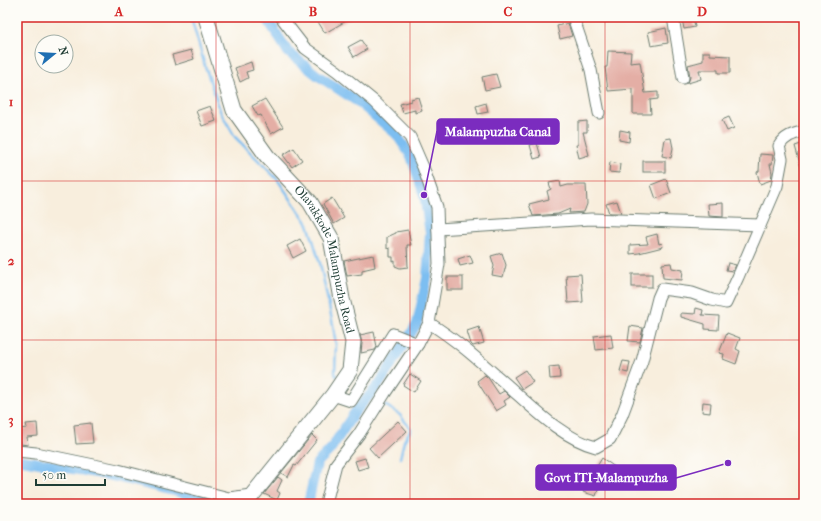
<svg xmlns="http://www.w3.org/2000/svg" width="821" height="521" viewBox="0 0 821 521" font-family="'IM FELL French Canon',serif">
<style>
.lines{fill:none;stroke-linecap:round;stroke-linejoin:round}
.stream{stroke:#7bbef1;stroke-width:2.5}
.canal{stroke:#7bbef1;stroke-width:10}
.building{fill:#e4aea5}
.minor-casing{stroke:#6b7b6f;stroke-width:13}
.secondary-casing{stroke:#6b7b6f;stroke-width:17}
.minor{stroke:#fff;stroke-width:11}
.secondary{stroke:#fff;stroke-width:15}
.grid{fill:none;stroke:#d62828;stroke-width:1;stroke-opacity:0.55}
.labels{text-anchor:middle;stroke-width:3.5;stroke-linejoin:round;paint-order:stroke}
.street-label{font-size:12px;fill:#1f3d34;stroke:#fdfcf7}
.leader{fill:none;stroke:#7b2cbf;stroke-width:1.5}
.callout-dot{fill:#7b2cbf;stroke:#fdfcf7;stroke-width:1.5}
.callout{fill:#7b2cbf;stroke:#7b2cbf;stroke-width:1.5}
.callout-label{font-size:13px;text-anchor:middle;font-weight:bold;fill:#fff}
.neatline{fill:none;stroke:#d62828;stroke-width:1.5}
.grid-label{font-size:13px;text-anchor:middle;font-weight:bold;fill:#d62828}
</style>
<rect width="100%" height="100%" fill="#fdfcf7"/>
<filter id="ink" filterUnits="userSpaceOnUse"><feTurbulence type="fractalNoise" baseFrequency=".025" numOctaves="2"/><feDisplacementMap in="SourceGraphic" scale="8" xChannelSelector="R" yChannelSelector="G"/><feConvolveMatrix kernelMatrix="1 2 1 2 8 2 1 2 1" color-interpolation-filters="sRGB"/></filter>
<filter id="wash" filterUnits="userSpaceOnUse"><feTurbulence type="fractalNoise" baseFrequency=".012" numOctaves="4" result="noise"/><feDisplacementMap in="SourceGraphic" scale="16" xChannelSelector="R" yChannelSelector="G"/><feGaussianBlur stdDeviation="0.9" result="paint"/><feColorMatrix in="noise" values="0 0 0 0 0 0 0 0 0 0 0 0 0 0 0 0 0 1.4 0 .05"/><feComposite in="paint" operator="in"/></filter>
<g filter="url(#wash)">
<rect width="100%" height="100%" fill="#f8eedd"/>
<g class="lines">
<g class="stream">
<path d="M138,17H140"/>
<path d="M191,17L205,66L221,113L235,137L277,179L308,224L320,263L333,325L336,345L335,373L336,376"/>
<path d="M361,400L368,401L372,396L373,397"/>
<path d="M385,405L399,414L411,429L404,441L400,458"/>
</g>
<g class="canal">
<path d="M266,17L288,52L317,75L358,102L396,134L411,156L424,195L430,233L427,278L417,324L379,384L355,412L330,450L317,463L308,504"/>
<path d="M17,459L107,475L229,504"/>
</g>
</g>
<g id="blocks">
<g class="building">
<path d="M315,17H353L325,33Z"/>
<path d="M693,17L695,27L684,29L682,19Z"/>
<path d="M568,23L572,36L560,39L557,26Z"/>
<path d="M666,28L668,43L651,46L648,32Z"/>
<path d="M361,40L367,49L354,57L348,47Z"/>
<path d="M191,50L194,59L175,65L172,55Z"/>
<path d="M608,51L631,52L630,63L640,62L645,93L658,92V99L650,100L651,114H633V89L608,91L605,67H607Z"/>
<path d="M703,52H710V55L730,56V73H718V70H699L701,79L688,83L690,77L688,65L703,61Z"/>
<path d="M251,62L253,70L246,72L248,78L240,82L235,68Z"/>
<path d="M496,74L500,87L485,90L482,77Z"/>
<path d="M418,97L422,110L415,113V110L403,113L400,104L411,101V99Z"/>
<path d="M265,99L283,127L271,134L261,115L258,116L252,106Z"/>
<path d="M486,103L488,112L478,114L476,106Z"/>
<path d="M210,106L216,121L202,126L196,111Z"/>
<path d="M729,117L734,128L727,131L722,120Z"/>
<path d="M587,121V132H583L589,155L579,158L576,145H578V122Z"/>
<path d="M620,130L630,132L629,142L619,140Z"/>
<path d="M671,138L673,148L671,158L662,156L665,139Z"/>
<path d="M537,143L541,157L534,159L530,145Z"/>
<path d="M804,143V170L802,171L795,146Z"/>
<path d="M294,148L302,160L292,167L283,155Z"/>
<path d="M760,154L773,155L772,164H770L772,173L771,180L760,184L757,172L759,171Z"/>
<rect x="643" y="161" width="22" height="11"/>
<path d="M610,162L620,164L619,173L609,172Z"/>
<path d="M666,179L671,193L656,199L651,185Z"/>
<path d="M560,181L561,187L568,185H586L587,204L584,212L569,213L570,209L558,214L533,216L529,204L549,199L547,191L551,189L549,183Z"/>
<path d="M332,198L344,218L334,224L323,204Z"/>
<path d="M617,201L621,213H609L606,204Z"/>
<path d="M723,203V217L709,216L708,204Z"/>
<path d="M408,230L411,245H407L408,267L400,268L395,266V261L393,262V257H390V248L387,249V237L396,233V232Z"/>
<path d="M657,234L659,244L662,243L663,247L639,253L630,254V245L648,244L646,237Z"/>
<path d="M300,239L306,251L293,258L287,246Z"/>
<path d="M502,253L506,265L503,277L492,275L494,266L491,256Z"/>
<path d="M373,255L375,267L362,270V274L347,276L344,261Z"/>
<path d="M470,255L473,263L460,266L458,259Z"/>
<path d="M671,263L672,268L683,270L682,280L663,278L662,264Z"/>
<path d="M728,263L736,265L733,271L726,270Z"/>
<path d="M581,274L583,302L568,303L566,275Z"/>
<rect x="632" y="274" width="20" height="13"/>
<rect x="447" y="277" width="16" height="13"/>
<path d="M696,308L703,310L702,315L719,316L718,330L705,329V324L681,317V313L695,314Z"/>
<path d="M630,326L643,328L640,342L628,341Z"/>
<path d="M479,327L484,343L473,346L471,344L467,331Z"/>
<path d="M374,332L377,347L375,350L361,353L362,343L360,335Z"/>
<path d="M727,333L740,338L736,349L740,351L736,364L723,359L724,354L719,353Z"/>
<path d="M611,334L613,348L596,350L594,336Z"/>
<path d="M623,361L630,362L628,373L620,371Z"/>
<path d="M559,366L560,378L550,379L549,367Z"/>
<path d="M525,370L533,382L522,389L514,377Z"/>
<path d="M410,374L421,381L414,392L403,385Z"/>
<path d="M485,375L489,379L499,394L504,391L510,397L504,401L506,405L496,411L477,381Z"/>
<path d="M703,402L711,403L710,413L702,412Z"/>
<path d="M398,421L407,431L378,458L369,448Z"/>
<path d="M37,423L38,436L27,437L28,445L21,444L19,429L27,428L26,424Z"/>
<path d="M91,423L93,443L76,444L74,425Z"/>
<path d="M312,435L317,440L296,466L294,465L288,477L281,473Z"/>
<path d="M365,458L368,467L358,470L355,461Z"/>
<path d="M602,458L619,470L614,476L607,471L602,478L596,496L583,492L588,476L586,474L592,465L596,468Z"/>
<path d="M278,477L282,480L277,491L280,493L277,500L264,494Z"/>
</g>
</g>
</g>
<g filter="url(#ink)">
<use href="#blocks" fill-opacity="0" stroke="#6b7b6f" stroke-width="1"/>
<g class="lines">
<g class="minor-casing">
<g id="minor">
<path d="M281,17L305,48L337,71L375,102L410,137L423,167L437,207L439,264L429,323"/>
<path d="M573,17L591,70L599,113"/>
<path d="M673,17L683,78"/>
<path d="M438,229L591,219L760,225"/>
<path d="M333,395L351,401L393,334L418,344"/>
<path d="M17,451L36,453L118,470L229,498L251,495"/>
<path d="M327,504V499L336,464L359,434L385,393L418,344L429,323C457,340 483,364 508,386C534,409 562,438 596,447L610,439L622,415L642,361L658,298L662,289L692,293L712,300L726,303L738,277L777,186L782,159L779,146C785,136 793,134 804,131"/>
</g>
</g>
<g class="secondary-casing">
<g id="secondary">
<path id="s1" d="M206,17L234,110L267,156L310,202L331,238L342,299L353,342L350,370L333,395L245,504"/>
</g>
</g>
<use href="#minor" class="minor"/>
<use href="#secondary" class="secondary"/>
</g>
</g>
<path class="grid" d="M216,17V504M410,17V504M605,17V504M17,181H804M17,340H804"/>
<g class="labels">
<g class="street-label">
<text dy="4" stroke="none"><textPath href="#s1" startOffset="276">Olavakkode Malampuzha Road</textPath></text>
</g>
</g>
<path class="leader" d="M424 195L437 131M728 463L676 478"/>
<g class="callout-dot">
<circle cx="424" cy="195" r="4"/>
<circle cx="728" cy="463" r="4"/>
</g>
<g class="callout">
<rect x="437" y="119" width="122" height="25" rx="4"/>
<rect x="536" y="465" width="140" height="25" rx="4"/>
</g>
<g class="callout-label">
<text x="498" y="136">Malampuzha Canal</text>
<text x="606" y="482">Govt ITI-Malampuzha</text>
</g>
<rect width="821" height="521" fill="none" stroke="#fdfcf7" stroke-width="44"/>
<g transform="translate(54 54) rotate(72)"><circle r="19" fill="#fdfcf7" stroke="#a4b0a9"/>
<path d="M0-3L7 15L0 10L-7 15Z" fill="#1f6fb2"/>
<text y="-6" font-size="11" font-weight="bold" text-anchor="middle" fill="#1f3d34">N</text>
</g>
<path d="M36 479v6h69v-6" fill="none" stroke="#1f3d34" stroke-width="2"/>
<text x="42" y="479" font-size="12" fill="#1f3d34" stroke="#fdfcf7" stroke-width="3" paint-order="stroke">50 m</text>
<rect x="22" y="22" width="777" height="477" class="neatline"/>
<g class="grid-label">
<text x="119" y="16">A</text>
<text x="313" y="16">B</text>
<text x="508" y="16">C</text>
<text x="702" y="16">D</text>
<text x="11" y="106">1</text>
<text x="11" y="265">2</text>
<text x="11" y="424">3</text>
</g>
</svg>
